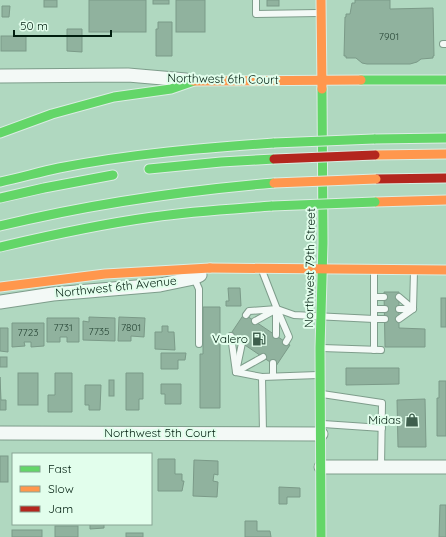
<svg xmlns="http://www.w3.org/2000/svg" width="446" height="537" viewBox="0 0 446 537" font-family="Quicksand,sans-serif">
<style>
.building{fill:#90b29e;stroke:#7b9a88}
.lines{fill:none;stroke-linecap:round;stroke-linejoin:round}
.lane-casing{stroke:#7e9d8b;stroke-width:8}
.street-casing{stroke:#7e9d8b;stroke-width:15}
.fast-casing{stroke:#dbede3;stroke-width:11}
.slow-casing{stroke:#dbede3;stroke-width:11}
.jam-casing{stroke:#dbede3;stroke-width:11}
.lane{stroke:#f3f9f6;stroke-width:6}
.street{stroke:#f3f9f6;stroke-width:13}
.fast{stroke:#63d668;stroke-width:9}
.slow{stroke:#ff974d;stroke-width:9}
.jam{stroke:#b3261e;stroke-width:9}
.fast-bridge-casing{stroke:#dbede3;stroke-width:11;stroke-linecap:butt}
.slow-bridge-casing{stroke:#dbede3;stroke-width:11;stroke-linecap:butt}
.jam-bridge-casing{stroke:#dbede3;stroke-width:11;stroke-linecap:butt}
.fast-bridge{stroke:#63d668;stroke-width:9}
.slow-bridge{stroke:#ff974d;stroke-width:9}
.jam-bridge{stroke:#b3261e;stroke-width:9}
.labels{text-anchor:middle;stroke-width:4;stroke-linejoin:round;paint-order:stroke}
.number-label{font-size:10px;fill:#254333}
.street-label{font-size:12px;fill:#011e0f;stroke:#e2feec}
.poi-label{font-size:12px;fill:#011e0f;stroke:#e2feec;text-anchor:end}
</style>
<rect width="100%" height="100%" fill="#b0d8c0"/>
<g class="building">
<rect x="44" y="0" width="13" height="7"/>
<rect x="89" y="0" width="57" height="32"/>
<rect x="153" y="0" width="16" height="4"/>
<rect x="176" y="0" width="29" height="32"/>
<rect x="267" y="0" width="12" height="6"/>
<path d="M355,0H390V9L433,8L434,56H433V58L421,59L417,62L410,64H367L362,63L356,58H346V56H344L345,17H346V14H350L352,3H355Z"/>
<path d="M2,6H10L9,17H2Z"/>
<path d="M158,22H172V56H156V29H158Z"/>
<path d="M67,29H82V52L67,51Z"/>
<rect x="1" y="36" width="25" height="15"/>
<path d="M228,288H240L241,306H226V301H229Z"/>
<path d="M384,292H399V328L425,329V347H385Z"/>
<rect x="441" y="298" width="5" height="29"/>
<path d="M203,307H220V408H200V354H203Z"/>
<path d="M244,314L290,345L276,366L230,335Z"/>
<path d="M89,317L115,318V341L83,340V321L89,322Z"/>
<path d="M119,317L145,318L144,337L131,336V341H118Z"/>
<path d="M47,318H79V342H67V337H60V342H47Z"/>
<path d="M12,323H44V346L31,347V342H24L25,346L12,347Z"/>
<path d="M162,326H168V332H174L175,350L155,349V332H162Z"/>
<path d="M0,328H8V352L0,351Z"/>
<path d="M161,353H186L185,360H178V369H161Z"/>
<rect x="0" y="357" width="7" height="10"/>
<path d="M346,368H399V384L346,385Z"/>
<rect x="18" y="373" width="20" height="32"/>
<path d="M55,373H72V412H48V395H55Z"/>
<path d="M126,373H143V399H139V410H126Z"/>
<path d="M0,377L1,400H6V410H0Z"/>
<rect x="109" y="380" width="5" height="16"/>
<path d="M439,381H446V436H437V398H439Z"/>
<path d="M161,384H181V404H165V394H161Z"/>
<path d="M85,385H101L100,410H89V405H85Z"/>
<path d="M425,399L426,447H398L397,400Z"/>
<rect x="0" y="456" width="8" height="26"/>
<path d="M158,459H175V474H182V481H184L182,491H158Z"/>
<path d="M194,460L218,461V475L214,474L213,481L218,482L217,497L193,496Z"/>
<path d="M279,487L300,488V497H287V504H279Z"/>
<path d="M440,505H446V537H439Z"/>
<path d="M245,521H257V531H270L271,537H245Z"/>
<path d="M90,524H104V528L90,529Z"/>
<rect x="55" y="526" width="23" height="11"/>
<rect x="12" y="530" width="30" height="7"/>
<rect x="126" y="533" width="17" height="4"/>
</g>
<g class="lines">
<g class="lane-casing">
<g id="lane">
<path d="M256,0V14L318,13"/>
<path d="M443,44H446"/>
<path d="M263,273L277,309L294,315L374,319V271"/>
<path d="M194,278L199,289V344"/>
<path d="M374,297H384"/>
<path d="M399,297L413,309L399,319"/>
<path d="M277,309L289,337L286,342"/>
<path d="M374,309H385"/>
<path d="M399,309H413L414,271"/>
<path d="M246,315L249,311L277,309"/>
<path d="M255,321L275,310"/>
<path d="M276,335V311"/>
<path d="M231,336L236,372"/>
<path d="M322,348L381,350"/>
<path d="M374,350V319H385"/>
<path d="M273,363V376"/>
<path d="M237,367L242,343"/>
<path d="M236,372L263,357"/>
<path d="M236,372L262,377"/>
<path d="M322,394L382,403L381,467"/>
<path d="M323,424L382,428"/>
<path d="M263,433L262,377L318,375"/>
</g>
</g>
<g class="street-casing">
<g id="street">
<path d="M0,76L128,75L186,80"/>
<path d="M0,302L53,294L160,285L194,278L200,275"/>
<path d="M0,433L321,434"/>
<path d="M321,467H446"/>
</g>
</g>
<g class="fast-casing">
<g id="fast">
<path d="M361,80H446"/>
<path d="M0,133L52,114L114,97L171,89L194,81"/>
<path d="M374,139L446,138"/>
<path d="M149,169L221,162L274,159"/>
<path d="M0,182C20,178 39,172 59,168C130,154 202,148 274,143"/>
<path d="M0,198L44,188L113,175"/>
<path d="M0,226C90,204 181,191 274,183"/>
<path d="M0,247C51,235 102,224 153,217C193,211 232,209 272,206"/>
<path d="M321,537L320,348L323,243L322,89"/>
</g>
</g>
<g class="slow-casing">
<g id="slow">
<path d="M321,0L322,89"/>
<path d="M194,81L361,80"/>
<path d="M375,155L446,154"/>
<path d="M375,202L446,200"/>
<path d="M210,268L446,270"/>
<path d="M0,287L105,274L210,268"/>
</g>
</g>
<g class="jam-casing">
<path id="jam" d="M376,179L446,178"/>
</g>
<use href="#lane" class="lane"/>
<use href="#street" class="street"/>
<use href="#fast" class="fast"/>
<use href="#slow" class="slow"/>
<use href="#jam" class="jam"/>
<g class="fast-bridge-casing">
<g id="fast-bridge">
<path d="M274,143L374,139"/>
<path d="M272,206L375,202"/>
</g>
</g>
<g class="slow-bridge-casing">
<path id="slow-bridge" d="M274,183L376,179"/>
</g>
<g class="jam-bridge-casing">
<path id="jam-bridge" d="M274,159L375,155"/>
</g>
<use href="#fast-bridge" class="fast-bridge"/>
<use href="#slow-bridge" class="slow-bridge"/>
<use href="#jam-bridge" class="jam-bridge"/>
</g>
<defs>
<g id="fuel-bare" transform="scale(1.08)"><path d="M-5.5-6h7V0h2V4h1.3V-2.5L3-4.5l.8-.8L6-3V5H2.5V1h-1V6h-7ZM-4.2-4.7v3.2H.2V-4.7Z" fill="#3e5f4d" stroke="#e2feec" stroke-width="2.5" paint-order="stroke"/></g>
<g id="shop-bare" transform="scale(1.08)"><path d="M-5-2.5h2.3a2.7 3.5 0 0 1 5.4 0H5L5.5 6h-11ZM-1.5-2.5h3a1.5 2.3 0 0 0-3 0Z" fill="#3e5f4d" stroke="#e2feec" stroke-width="2.5" paint-order="stroke"/></g>
</defs>
<g fill-rule="evenodd">
<use href="#fuel-bare" x="259" y="339"/>
<use href="#shop-bare" x="412" y="420"/>
</g>
<g class="labels">
<g class="number-label">
<text x="389" y="40">7901</text>
<text x="63" y="331">7731</text>
<text x="131" y="331">7801</text>
<text x="99" y="335">7735</text>
<text x="28" y="336">7723</text>
</g>
<g class="street-label">
<text transform="translate(223 79) rotate(1)" y="4">Northwest 6th Court</text>
<text transform="translate(310 268) rotate(-89)" y="4">Northwest 79th Street</text>
<text transform="translate(116 287) rotate(-6)" y="4">Northwest 6th Avenue</text>
<text x="160" y="437">Northwest 5th Court</text>
</g>
<g class="poi-label">
<text x="248" y="343">Valero</text>
<text x="401" y="424">Midas</text>
</g>
</g>
<rect x="12" y="453" width="140" height="72" fill="#e2feec" stroke="#88a494"/>
<rect x="20" y="466" width="20" height="6" fill="#63d668" stroke="#88a494"/>
<text x="48" y="473" font-size="12" fill="#011e0f">Fast</text>
<rect x="20" y="486" width="20" height="6" fill="#ff974d" stroke="#88a494"/>
<text x="48" y="493" font-size="12" fill="#011e0f">Slow</text>
<rect x="20" y="506" width="20" height="6" fill="#b3261e" stroke="#88a494"/>
<text x="48" y="513" font-size="12" fill="#011e0f">Jam</text>
<path d="M14 30v6h97v-6" fill="none" stroke="#011e0f" stroke-width="2"/>
<text x="20" y="30" font-size="12" fill="#011e0f" stroke="#e2feec" stroke-width="3" paint-order="stroke">50 m</text>
</svg>
